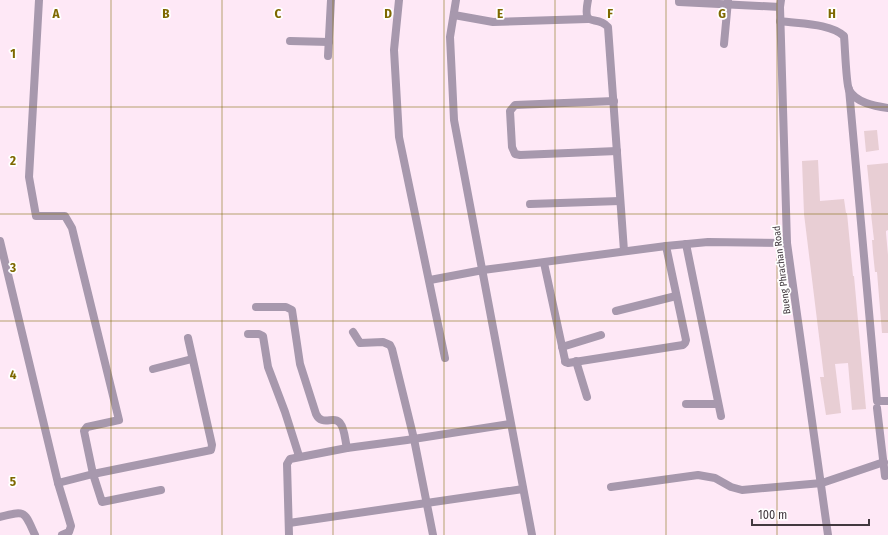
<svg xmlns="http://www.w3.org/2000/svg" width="888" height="535" font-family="'Fira Sans Condensed',sans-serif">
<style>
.building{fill:#e8ced4}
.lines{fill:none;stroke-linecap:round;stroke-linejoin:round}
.minor{stroke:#a798ad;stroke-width:8}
.grid{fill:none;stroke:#7e6800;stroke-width:1;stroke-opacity:0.55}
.labels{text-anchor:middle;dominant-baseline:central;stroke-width:3.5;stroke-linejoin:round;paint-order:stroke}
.street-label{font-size:10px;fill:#42393f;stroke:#fff}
.grid-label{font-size:13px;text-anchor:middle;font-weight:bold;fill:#7e6800;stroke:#fff;stroke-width:3.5;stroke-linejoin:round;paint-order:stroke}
</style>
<rect width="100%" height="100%" fill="#fee8f6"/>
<!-- building -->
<g class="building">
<polygon points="877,130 879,150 866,152 864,131"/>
<polygon points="818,160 820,201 844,199 846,213 847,213 853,276 854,276 866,409 852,410 848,363 835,364 841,413 826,415 820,377 824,377 804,214 802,161"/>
<polygon points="888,163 888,230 886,231 886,233 888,255 888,333 882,333 877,272 875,272 873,253 872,240 874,240 871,214 872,214 867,165"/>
</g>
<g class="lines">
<!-- minor -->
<g class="minor">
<polyline points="39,0 29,177 36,216 65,216 72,228 119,420 87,427 84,431 93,474 102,502 161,490"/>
<polyline points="399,0 394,50 399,137 445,358"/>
<polyline points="456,0 450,37 454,120 532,535"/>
<path d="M588 0C582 31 596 13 608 27L624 251"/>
<polyline points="679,0 679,2 780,7"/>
<polyline points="781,0 780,7 787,243 828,535"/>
<polyline points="454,15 493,22 588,19"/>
<path d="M780 21C799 24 830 23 844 36 845 46 846 83 849 90 856 103 875 106 888 108"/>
<polyline points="290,41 329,42"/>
<polyline points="724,44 728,1"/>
<polyline points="328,56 331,0"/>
<polyline points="849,89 877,401 888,401"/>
<polyline points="614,101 515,105 510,111 512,147 515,154 520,155 617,151"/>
<polyline points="530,204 620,201"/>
<polyline points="0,241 58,483 71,526 69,532 62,535"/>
<polyline points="686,244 721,416"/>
<polyline points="544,263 565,360 565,362 568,363 683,345 685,343 686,340 666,246"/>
<polyline points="430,280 483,270 666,246 708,242 787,243"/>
<path d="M256 307H286L292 310 300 364 316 414C322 427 334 415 340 423 345 429 345 441 347 448"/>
<polyline points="616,311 676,296"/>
<polyline points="353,332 360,343 383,342 390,345 392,349 414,439 433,535"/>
<polyline points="248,334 259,334 263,336 268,367 285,412 299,456"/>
<polyline points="562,347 601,335"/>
<polyline points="576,361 587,397"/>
<polyline points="153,369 192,359"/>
<polyline points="686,404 718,404"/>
<polyline points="877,408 885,476"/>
<polyline points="58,483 93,474 211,450 212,445 188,338"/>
<polyline points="611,487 698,475 715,478 731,487 742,490 822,483 884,462"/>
<path d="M0 517C26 510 24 511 35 535"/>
<polyline points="289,523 523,489"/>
<polyline points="289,535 287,464 290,459 347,448 407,440 510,424"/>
</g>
</g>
<!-- grid -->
<path class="grid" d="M111 0V535M222 0V535M333 0V535M444 0V535M555 0V535M666 0V535M777 0V535M0 107H888M0 214H888M0 321H888M0 428H888"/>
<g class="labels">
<!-- street labels -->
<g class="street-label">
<text transform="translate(782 270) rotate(-97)">Bueng Phrachan Road</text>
</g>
</g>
<g class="grid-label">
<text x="56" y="18">A</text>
<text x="166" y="18">B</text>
<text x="278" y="18">C</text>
<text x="388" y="18">D</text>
<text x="500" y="18">E</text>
<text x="610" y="18">F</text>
<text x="722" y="18">G</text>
<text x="832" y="18">H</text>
<text x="13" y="58">1</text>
<text x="13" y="165">2</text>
<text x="13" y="272">3</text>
<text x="13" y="379">4</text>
<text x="13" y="486">5</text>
</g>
<!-- scale -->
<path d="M752 519v6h117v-6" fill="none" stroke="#42393f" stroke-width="2"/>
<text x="758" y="519" font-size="12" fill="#42393f" stroke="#ffffff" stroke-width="3" paint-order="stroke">100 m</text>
</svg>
